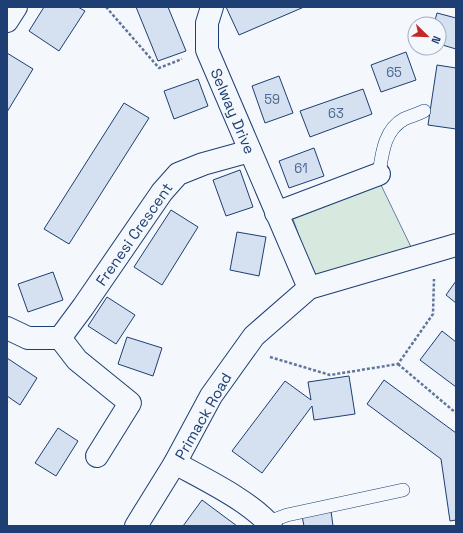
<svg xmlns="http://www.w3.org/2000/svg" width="463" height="533" font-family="'Space Grotesk',sans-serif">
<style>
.green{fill:#d7e8df;stroke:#687fa3}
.building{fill:#d5e0f0;stroke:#1d3f73}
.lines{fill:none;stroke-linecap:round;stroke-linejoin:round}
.lane-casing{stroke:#1d3f73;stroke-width:14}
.street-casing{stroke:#1d3f73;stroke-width:24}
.path{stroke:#5e769c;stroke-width:2.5;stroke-dasharray:3 2;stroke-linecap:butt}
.lane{stroke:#f4f7fb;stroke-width:13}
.street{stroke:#f4f7fb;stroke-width:22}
.labels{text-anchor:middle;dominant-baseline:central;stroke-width:3;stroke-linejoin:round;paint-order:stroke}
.number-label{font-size:13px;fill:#4b6792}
.street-label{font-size:15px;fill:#1d3f73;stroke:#f4f7fb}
</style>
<rect width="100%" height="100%" fill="#f4f7fb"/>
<!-- green -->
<polygon class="green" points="381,185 412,249 314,278 293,219"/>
<!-- building -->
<g class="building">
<polygon points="44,7 78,7 85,11 59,51 29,31"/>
<polygon points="136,7 168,7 186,51 158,61"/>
<polygon points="226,7 304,7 239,35"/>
<polygon points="437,13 456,18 456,49 439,44 439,24 434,24"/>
<polygon points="406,52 416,80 381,92 371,65"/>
<polygon points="7,53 33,69 7,112"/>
<polygon points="437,65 456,68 456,129 428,125"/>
<polygon points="279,76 293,113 265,123 252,86"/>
<polygon points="198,79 208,106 174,119 164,91"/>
<polygon points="363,89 372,114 310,137 300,111"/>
<polygon points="124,103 149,118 69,244 44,229"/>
<polygon points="314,148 324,176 289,188 279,161"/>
<polygon points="240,170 253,207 226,216 213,180"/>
<polygon points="171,210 198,227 162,285 134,267"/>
<polygon points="237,232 266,237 259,276 230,270"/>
<polygon points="53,272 63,300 28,312 18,284"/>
<polygon points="456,281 456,303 446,295"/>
<polygon points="107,297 135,315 116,344 88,326"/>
<polygon points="442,331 456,342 456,387 420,360"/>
<polygon points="127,337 162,348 153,376 118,364"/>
<polygon points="7,358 37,378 20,405 7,396"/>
<polygon points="349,376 355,414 314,420 312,406 262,473 232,451 285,381 311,400 308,382"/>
<polygon points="384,380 456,433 456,520 450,521 441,459 367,404"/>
<polygon points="58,428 78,441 56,476 35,463"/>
<polygon points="202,500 237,526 183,526"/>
<polygon points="331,511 333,526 304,526 302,516"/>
</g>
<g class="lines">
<!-- lane casing -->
<g class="lane-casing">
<g id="lane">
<path d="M379 174C382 154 384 130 404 119 411 116 418 114 424 111"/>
<polyline points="268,522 287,515 403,490"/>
</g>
</g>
<!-- street casing -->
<g class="street-casing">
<g id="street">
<polyline points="212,7 207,23 207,50 309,288"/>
<polyline points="7,21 16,7"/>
<polyline points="276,213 379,174"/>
<polyline points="7,328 28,338 60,338 83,307 162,192 178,174 203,164 250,151"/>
<polyline points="60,338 77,360 130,403 97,456"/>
<path d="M175 463C204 479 250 501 271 526"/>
<polyline points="136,526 175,463 211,396 254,336 309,288 456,245"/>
</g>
</g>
<!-- path -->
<g class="path">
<polyline points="106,7 159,68 182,59"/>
<polyline points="270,357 330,375 398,364 433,314 434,279"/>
<polyline points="398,364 456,413"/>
</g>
<!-- lane -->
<use href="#lane" class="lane"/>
<!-- street -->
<use href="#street" class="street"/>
</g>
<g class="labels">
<!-- number labels -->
<g class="number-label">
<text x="394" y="72">65</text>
<text x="272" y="99">59</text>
<text x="336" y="113">63</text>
<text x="301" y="168">61</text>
</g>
<!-- street labels -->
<g class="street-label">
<text transform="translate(233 111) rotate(67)">Selway Drive</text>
<text transform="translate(134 234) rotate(-55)">Frenesi Crescent</text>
<text transform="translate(203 416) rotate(-60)">Primack Road</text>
</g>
</g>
<!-- border -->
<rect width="463" height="533" fill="none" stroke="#1d3f73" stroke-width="16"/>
<!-- north arrow -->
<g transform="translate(427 36) rotate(113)"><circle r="19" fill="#f4f7fb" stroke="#9eadc5"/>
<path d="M0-3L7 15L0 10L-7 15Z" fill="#c62828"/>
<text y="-6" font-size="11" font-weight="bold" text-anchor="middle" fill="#1d3f73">N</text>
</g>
</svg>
